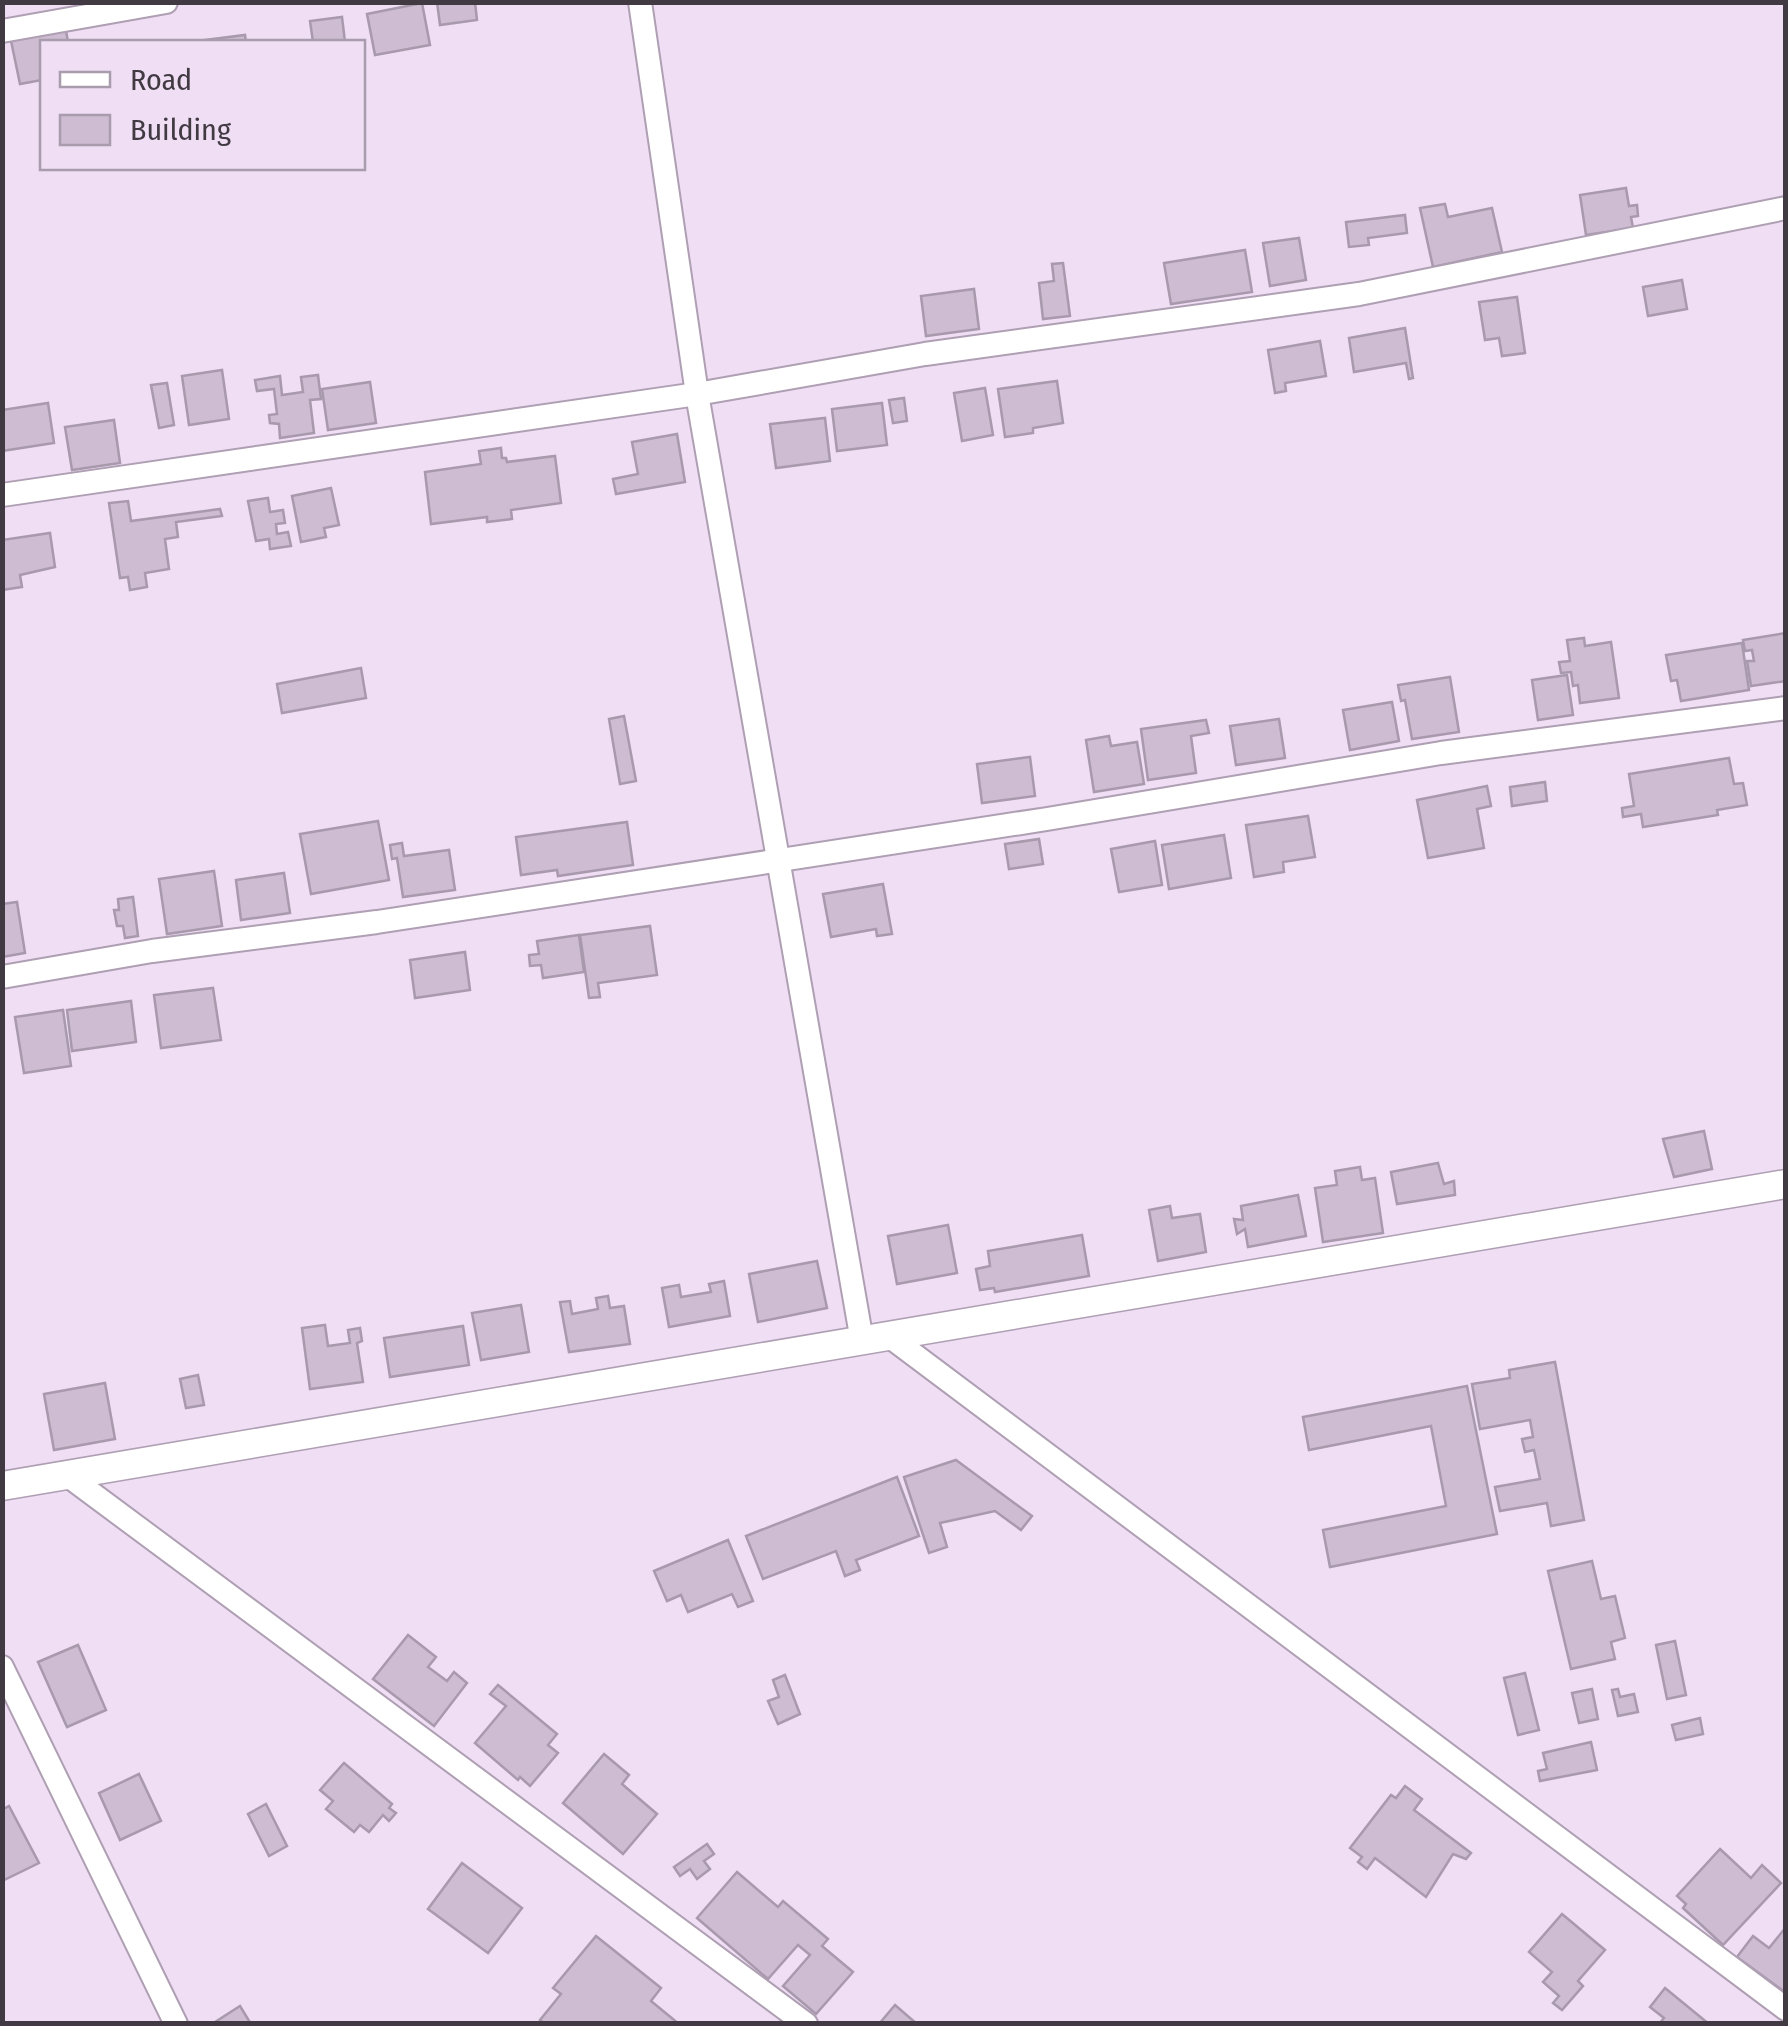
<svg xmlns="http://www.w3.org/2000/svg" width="1788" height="2026" font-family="'Fira Sans Condensed',sans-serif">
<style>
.building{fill:#cebdd2;stroke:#a999ad;stroke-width:2.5}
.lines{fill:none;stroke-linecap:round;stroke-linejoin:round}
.minor-casing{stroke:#af9fb3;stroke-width:26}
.tertiary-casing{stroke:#af9fb3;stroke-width:31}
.minor{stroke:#fff;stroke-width:22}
.tertiary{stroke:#fff;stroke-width:28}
</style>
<rect width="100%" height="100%" fill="#efdef4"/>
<!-- building -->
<g class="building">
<polygon points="437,2 475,2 477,20 440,25"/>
<polygon points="422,3 430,45 375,55 367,14"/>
<polygon points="342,17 345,42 313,42 310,21"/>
<polygon points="65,25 68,42 42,42 42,80 20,84 10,36"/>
<polygon points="245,35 246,42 189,42"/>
<polygon points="1626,188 1629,206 1637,205 1638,216 1631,217 1633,228 1586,235 1580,195"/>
<polygon points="1445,204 1448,217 1492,208 1502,252 1433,267 1420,208"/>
<polygon points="1405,215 1407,233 1368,238 1369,245 1349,247 1346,222"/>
<polygon points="1299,238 1306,280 1270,286 1263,243"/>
<polygon points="1245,250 1252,292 1171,304 1164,263"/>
<polygon points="1063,263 1070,316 1043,319 1039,283 1054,281 1052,264"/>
<polygon points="1682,280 1687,309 1648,316 1643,287"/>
<polygon points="974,289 979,329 926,336 921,296"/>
<polygon points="1517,297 1525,353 1502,356 1499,338 1485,340 1479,302"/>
<polygon points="1405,328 1413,378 1409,379 1406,363 1354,372 1349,338"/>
<polygon points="1320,341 1326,376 1285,383 1286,391 1275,393 1268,350"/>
<polygon points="222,370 229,419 189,425 182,376"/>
<polygon points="318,375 321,399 310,400 314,433 280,438 279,424 270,423 269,415 277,414 274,389 257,391 255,380 280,376 282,395 303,392 301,377"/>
<polygon points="1057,381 1063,423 1033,428 1033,433 1005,437 998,389"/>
<polygon points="370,382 376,423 328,430 322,389"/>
<polygon points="167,383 174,425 159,428 151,385"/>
<polygon points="985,388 993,435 962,441 954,393"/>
<polygon points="904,398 907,421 893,423 889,400"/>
<polygon points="48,403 54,443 2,451 2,410"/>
<polygon points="882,403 887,445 837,451 832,409"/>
<polygon points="825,418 830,461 776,468 770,424"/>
<polygon points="114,420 120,463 72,470 65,427"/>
<polygon points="677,434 685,482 616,494 613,479 638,474 632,442"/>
<polygon points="501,448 502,458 506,458 507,462 555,456 561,503 511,510 512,519 487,522 487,517 431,524 425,472 481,464 479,451"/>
<polygon points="331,488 339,525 324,528 326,537 301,542 292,496"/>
<polygon points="268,498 270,512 283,510 285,523 276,524 277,534 288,532 291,546 270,549 269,539 256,541 248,501"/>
<polygon points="128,501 131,521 220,509 222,516 176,522 178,537 165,539 169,569 145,573 147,587 130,590 128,577 120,578 109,503"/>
<polygon points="50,533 55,567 20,575 22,587 2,590 2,540"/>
<polygon points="1786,633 1786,681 1751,686 1747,661 1754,661 1752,650 1745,651 1743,640"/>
<polygon points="1584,638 1585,646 1611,642 1619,698 1580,703 1578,685 1573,686 1571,672 1561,673 1559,662 1570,661 1567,640"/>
<polygon points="1742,643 1749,690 1681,701 1677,680 1671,681 1666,655"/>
<polygon points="361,668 366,698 282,713 277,684"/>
<polygon points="1567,675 1573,715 1538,720 1532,680"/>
<polygon points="1450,677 1459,732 1412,739 1405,700 1401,701 1398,685"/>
<polygon points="1392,702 1399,741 1350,750 1343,710"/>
<polygon points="624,716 636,781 620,784 609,719"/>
<polygon points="1279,719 1285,758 1236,765 1230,726"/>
<polygon points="1206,720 1209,733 1191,736 1196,773 1148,780 1141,729"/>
<polygon points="1109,736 1111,746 1137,742 1144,784 1094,792 1086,740"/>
<polygon points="1030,757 1035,796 982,803 977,764"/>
<polygon points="1729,758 1734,784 1743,783 1747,805 1717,810 1718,815 1643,827 1641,814 1623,817 1622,808 1634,806 1629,774"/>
<polygon points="1545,782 1547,801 1512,806 1510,787"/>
<polygon points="1487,786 1491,806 1477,809 1484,848 1428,858 1417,800"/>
<polygon points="1308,816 1315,857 1283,862 1284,872 1254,877 1246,825"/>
<polygon points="378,821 389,880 311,894 300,834"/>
<polygon points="627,822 633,865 558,876 557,870 521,875 516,837"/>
<polygon points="1224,835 1231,878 1169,889 1162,845"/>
<polygon points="1039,839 1043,864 1009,869 1005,844"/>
<polygon points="1155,841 1162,885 1119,892 1111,849"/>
<polygon points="402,843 404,856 449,850 455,890 403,897 397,858 392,859 390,845"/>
<polygon points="214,871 222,926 167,934 159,879"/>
<polygon points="284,873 290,913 241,920 236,880"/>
<polygon points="883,884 892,934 877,936 876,929 831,937 823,894"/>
<polygon points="133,897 138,936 125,938 123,926 117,926 114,910 119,910 118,899"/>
<polygon points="17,902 25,953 2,957 2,904"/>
<polygon points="650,926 657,975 598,983 600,997 589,998 580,935"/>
<polygon points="579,935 584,972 543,978 541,965 530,966 529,955 539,954 537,941"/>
<polygon points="465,952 470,990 415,998 410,960"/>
<polygon points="213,988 221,1040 161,1048 154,995"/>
<polygon points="131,1001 136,1042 72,1051 67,1010"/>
<polygon points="63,1010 71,1066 24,1073 15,1017"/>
<polygon points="1704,1131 1712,1169 1674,1177 1663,1139"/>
<polygon points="1438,1163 1444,1184 1454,1181 1455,1195 1397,1204 1391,1172"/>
<polygon points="1360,1167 1362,1180 1375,1178 1383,1233 1323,1242 1315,1188 1337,1185 1335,1171"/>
<polygon points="1298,1195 1306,1236 1248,1247 1245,1229 1237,1234 1234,1219 1243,1220 1241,1206"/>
<polygon points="1170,1206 1172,1218 1200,1214 1206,1252 1158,1261 1149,1210"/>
<polygon points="948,1225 957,1273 897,1284 888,1236"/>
<polygon points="1082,1235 1089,1276 995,1292 994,1288 980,1290 976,1269 990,1266 988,1251"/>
<polygon points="817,1261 827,1308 758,1322 749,1274"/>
<polygon points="724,1281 730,1316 669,1327 662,1288 679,1285 681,1297 711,1292 709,1284"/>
<polygon points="608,1296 610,1308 624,1306 630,1344 569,1352 560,1302 570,1301 572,1314 598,1309 596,1298"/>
<polygon points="521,1305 529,1352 481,1360 472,1313"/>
<polygon points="325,1325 328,1346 350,1343 348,1330 360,1328 362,1341 357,1343 363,1382 310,1389 302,1328"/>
<polygon points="463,1326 469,1365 390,1377 384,1338"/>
<polygon points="1555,1362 1584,1520 1551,1526 1547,1503 1500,1511 1495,1487 1540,1479 1534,1450 1525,1452 1522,1439 1533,1437 1530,1420 1480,1429 1472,1384 1510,1378 1509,1370"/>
<polygon points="198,1375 204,1405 186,1408 180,1379"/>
<polygon points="105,1383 115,1439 54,1450 44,1394"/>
<polygon points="1467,1386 1497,1534 1330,1567 1323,1530 1446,1506 1431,1426 1309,1450 1303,1417"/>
<polygon points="956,1460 1032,1516 1021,1530 995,1511 940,1523 947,1547 929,1553 904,1477"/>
<polygon points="897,1477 919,1536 856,1560 860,1570 845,1576 836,1551 763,1579 746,1536"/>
<polygon points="728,1540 753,1601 738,1607 732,1594 688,1612 681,1595 667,1601 654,1571"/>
<polygon points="1592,1561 1601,1599 1615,1596 1625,1638 1611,1642 1615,1659 1571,1669 1548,1571"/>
<polygon points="408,1635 436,1657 428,1667 447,1681 454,1672 467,1683 434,1726 373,1679"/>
<polygon points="1675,1641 1686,1695 1667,1699 1656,1645"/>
<polygon points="78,1645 106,1710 67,1727 38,1662"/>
<polygon points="1525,1673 1539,1730 1518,1735 1504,1678"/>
<polygon points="785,1675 800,1714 778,1724 768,1701 779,1697 773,1680"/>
<polygon points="498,1685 557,1734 548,1745 558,1753 530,1786 520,1777 518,1780 475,1743 506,1706 490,1694"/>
<polygon points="1592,1689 1598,1719 1579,1723 1572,1693"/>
<polygon points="1618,1689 1620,1697 1634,1694 1638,1712 1618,1716 1612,1690"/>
<polygon points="1700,1718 1703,1734 1676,1740 1672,1725"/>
<polygon points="1591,1742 1597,1770 1540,1781 1538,1771 1547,1769 1543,1753"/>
<polygon points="604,1754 629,1775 622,1784 657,1814 623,1854 563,1803"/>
<polygon points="344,1763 392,1804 389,1808 396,1813 389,1821 383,1815 369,1832 360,1825 354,1832 326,1809 333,1801 320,1790"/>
<polygon points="139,1774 161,1821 120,1840 99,1793"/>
<polygon points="1405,1786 1422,1799 1414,1810 1471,1853 1466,1859 1453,1854 1426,1897 1375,1858 1367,1869 1358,1862 1362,1857 1350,1848 1391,1795 1396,1798"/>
<polygon points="266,1804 287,1846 269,1856 248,1814"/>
<polygon points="9,1806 39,1863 2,1881 2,1810"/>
<polygon points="707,1844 714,1854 704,1861 710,1869 697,1879 690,1869 680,1876 674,1867"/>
<polygon points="1720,1849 1751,1878 1762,1865 1781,1883 1723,1945 1683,1908 1686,1904 1677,1896"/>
<polygon points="462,1863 522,1908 488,1953 428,1909"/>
<polygon points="737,1872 778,1907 783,1901 828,1939 822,1946 853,1972 816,2014 783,1986 810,1955 798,1945 768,1979 697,1918"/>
<polygon points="1562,1914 1605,1950 1578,1981 1583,1986 1562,2010 1553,2003 1559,1996 1543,1982 1552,1972 1529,1952"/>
<polygon points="1786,1927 1786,1993 1737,1957 1753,1936 1769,1948"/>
<polygon points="596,1936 661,1988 651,2001 679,2024 545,2024 540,2020 561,1994 553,1988"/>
<polygon points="1665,1988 1709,2024 1659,2024 1664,2018 1650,2007"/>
<polygon points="895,2005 917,2024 879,2024"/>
<polygon points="240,2006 251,2024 212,2024"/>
</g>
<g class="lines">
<!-- minor casing -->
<g class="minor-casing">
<g id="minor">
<polyline points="640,2 697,394 862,1341"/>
<polyline points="2,31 166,2"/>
<polyline points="2,495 697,394 925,354 1359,294 1786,208"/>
<polyline points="2,977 152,951 377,922 1047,819 1441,753 1786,708"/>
<polyline points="889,1336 1786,2009"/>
<polyline points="67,1475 806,2024"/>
<polyline points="2,1667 176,2024"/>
</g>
</g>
<!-- tertiary casing -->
<g class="tertiary-casing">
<polyline id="tertiary" points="2,1486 1786,1184"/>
</g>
<!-- minor -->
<use href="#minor" class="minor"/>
<!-- tertiary -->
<use href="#tertiary" class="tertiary"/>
</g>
<!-- border -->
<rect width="1788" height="2026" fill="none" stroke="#413a43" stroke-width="10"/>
<!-- legend -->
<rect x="40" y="40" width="325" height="130" fill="#efdef4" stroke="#a99cad" stroke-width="2.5"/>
<rect x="60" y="72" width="50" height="15" fill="#ffffff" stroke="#a99cad" stroke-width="2.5"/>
<text x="130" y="90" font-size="30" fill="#413a43">Road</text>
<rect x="60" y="115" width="50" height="30" fill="#cebdd2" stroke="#a99cad" stroke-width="2.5"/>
<text x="130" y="140" font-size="30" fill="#413a43">Building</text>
</svg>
